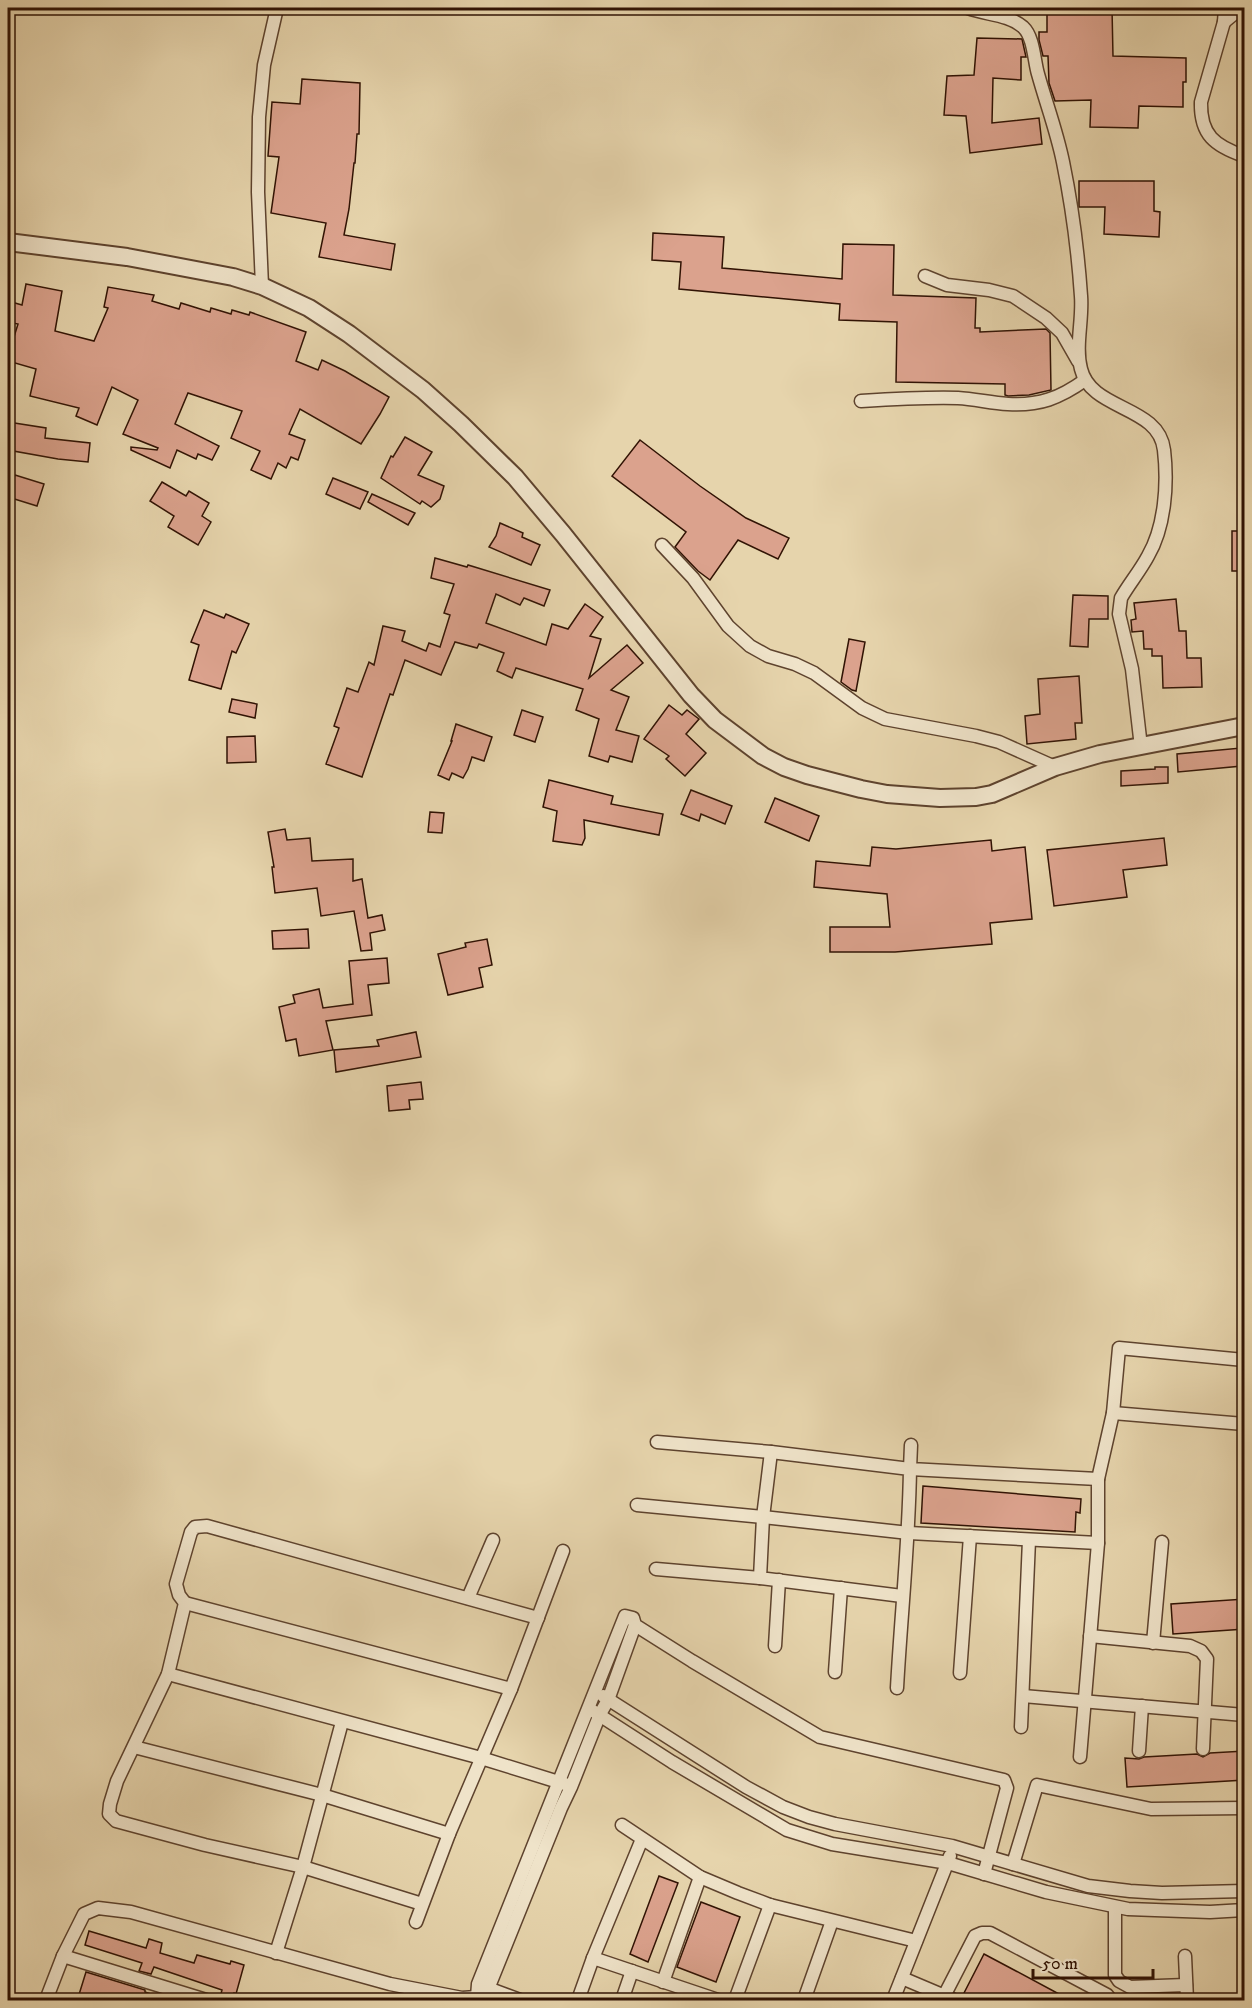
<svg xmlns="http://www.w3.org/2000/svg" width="1252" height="2008" font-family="'IM FELL DW Pica',serif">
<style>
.building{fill:#dba28d;stroke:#311304;stroke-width:1.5}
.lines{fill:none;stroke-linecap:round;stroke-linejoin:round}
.minor-casing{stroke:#5e432e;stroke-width:15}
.tertiary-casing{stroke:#5e432e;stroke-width:20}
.minor{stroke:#efe3c9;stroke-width:12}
.tertiary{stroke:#efe3c9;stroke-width:16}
</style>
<rect width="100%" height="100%" fill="#e6d4ac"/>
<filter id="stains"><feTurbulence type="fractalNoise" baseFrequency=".00333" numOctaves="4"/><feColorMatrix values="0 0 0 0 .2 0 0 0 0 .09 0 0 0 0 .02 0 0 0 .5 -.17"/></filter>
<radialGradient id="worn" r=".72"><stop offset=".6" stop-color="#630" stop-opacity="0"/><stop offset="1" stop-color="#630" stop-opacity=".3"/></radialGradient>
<!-- building -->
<g class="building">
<polygon points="1047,8 1112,8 1113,56 1186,58 1186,82 1183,82 1183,107 1139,106 1138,128 1090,127 1091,100 1055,101 1049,83 1048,56 1043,56 1039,40 1039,32 1047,32"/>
<polygon points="977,38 1022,39 1026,57 1021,57 1021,80 993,78 992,123 1039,118 1042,144 970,153 966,116 944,115 947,76 974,75"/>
<polygon points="302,79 360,83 359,134 357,134 355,163 354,163 349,209 344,235 395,244 391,270 319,257 326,223 271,213 279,157 268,156 272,102 300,104"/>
<polygon points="1079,181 1154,181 1154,211 1160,212 1159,237 1104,234 1105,207 1079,207"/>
<polygon points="653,233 724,237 722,268 842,279 843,244 894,245 893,295 976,298 975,328 980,328 980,332 1046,329 1050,333 1051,390 1029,395 1008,396 1005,395 1005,384 896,382 897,322 839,320 840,304 679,289 681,262 652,260"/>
<polygon points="26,284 62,291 55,331 94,341 108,308 104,307 108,287 154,295 152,301 179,309 181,303 210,312 211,308 231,314 232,310 249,315 250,312 306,332 296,361 318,370 322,360 345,371 389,397 380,414 361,444 300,409 289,434 305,440 298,460 291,457 286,468 278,463 271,479 251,470 260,451 231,438 242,411 188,393 175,424 219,446 212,460 198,454 196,459 177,450 170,468 131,450 131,447 157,450 158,448 123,434 138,400 112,387 97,425 76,416 79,408 30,396 36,369 8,361 8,356 18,324 8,322 8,301 22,305"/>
<polygon points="8,422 46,428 45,438 90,443 88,462 58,459 8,450"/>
<polygon points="405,437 432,452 418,475 444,486 440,499 431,507 422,501 420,504 381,478 391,456 393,457"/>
<polygon points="640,440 700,486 746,518 789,538 778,559 738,540 710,580 698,571 675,547 686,532 612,476"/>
<polygon points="15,475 44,484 37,506 8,497"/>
<polygon points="333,478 368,492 360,509 326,494"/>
<polygon points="162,482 186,496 189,491 209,503 202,516 211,522 198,545 168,527 174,516 150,501"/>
<polygon points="372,494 415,513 408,525 368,502"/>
<polygon points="500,523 523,533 522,537 540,545 531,565 489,547 496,536"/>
<rect x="1232" y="531" width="13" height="40"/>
<polygon points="435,558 467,567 468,565 550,590 544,606 524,598 520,605 496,594 486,623 546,645 552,624 568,629 585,604 603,617 590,636 601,639 589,678 627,645 643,663 611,690 629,697 616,730 639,736 632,762 610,756 608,762 589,756 599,719 576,710 583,689 516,668 512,678 497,671 504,653 479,644 477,648 455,642 441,675 405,660 393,695 390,694 362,777 326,764 339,728 334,726 347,688 358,692 369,662 374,665 383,626 405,631 402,641 426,651 429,643 440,647 450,615 444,613 454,584 431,578"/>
<polygon points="1073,595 1108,596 1108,619 1089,619 1088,647 1070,646"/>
<polygon points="1176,599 1179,631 1186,631 1187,658 1201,658 1202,687 1163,688 1162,656 1152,656 1152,649 1144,649 1143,631 1132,632 1131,620 1136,619 1134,603"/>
<polygon points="204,610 224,618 226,614 249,624 236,653 232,651 221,689 189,680 199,645 191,642"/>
<polygon points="849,639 865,642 856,691 852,690 841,682"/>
<polygon points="1079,676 1082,723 1075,723 1076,739 1027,744 1025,716 1040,714 1038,679"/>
<polygon points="232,699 257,704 255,718 229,712"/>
<polygon points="669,705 682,715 687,710 699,719 686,734 706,753 685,776 666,759 669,756 644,739"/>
<polygon points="522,710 543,717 535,742 514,735"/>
<polygon points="456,724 492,737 484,761 472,757 468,769 463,778 452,773 449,780 438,775 452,741 451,741"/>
<polygon points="255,736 256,762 227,763 227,737"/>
<polygon points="1241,748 1242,766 1178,772 1177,754"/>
<polygon points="1155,767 1168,767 1168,783 1121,786 1121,771 1155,769"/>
<polygon points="549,780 613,796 611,804 663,814 659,835 584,820 585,838 582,845 553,841 557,811 543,807"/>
<polygon points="691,790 732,806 725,824 701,814 699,821 681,814"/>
<polygon points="775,798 819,816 809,841 765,822"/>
<polygon points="430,812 444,813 442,833 428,832"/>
<polygon points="285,829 287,840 310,838 312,861 353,859 353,881 362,879 368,918 382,915 385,930 370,933 372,950 361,951 354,911 321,916 317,888 275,893 272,867 274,867 268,832"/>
<polygon points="1164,838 1167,865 1123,870 1127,897 1054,906 1047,850"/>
<polygon points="991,840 992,851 1025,847 1032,919 990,923 992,944 895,952 830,952 830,927 890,927 887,894 814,887 816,861 870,866 872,847 896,849"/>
<polygon points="308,929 309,948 273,949 272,931"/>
<polygon points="487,939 492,965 479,968 483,987 448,995 438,954 466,947 465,943"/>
<polygon points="387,958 389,983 368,985 372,1015 326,1021 333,1050 299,1056 296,1039 286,1041 279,1007 295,1003 293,995 319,989 323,1008 353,1004 349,961"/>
<polygon points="416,1032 421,1057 336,1072 334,1050 379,1046 377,1040"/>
<polygon points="421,1082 423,1099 409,1100 410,1109 389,1111 387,1086"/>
<polygon points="923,1486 1081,1499 1080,1513 1076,1512 1075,1532 921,1523"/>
<polygon points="1245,1599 1245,1629 1173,1634 1171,1604"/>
<polygon points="1245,1751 1245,1780 1127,1787 1125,1758 1139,1759 1144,1757 1197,1754 1203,1757 1210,1753"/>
<polygon points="659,1876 678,1883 648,1962 630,1954"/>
<polygon points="701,1902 740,1917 716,1982 677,1967"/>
<polygon points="89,1931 146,1948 149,1939 162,1943 160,1953 194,1963 197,1955 230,1964 231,1961 244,1965 236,1994 234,1993 232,2001 219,2001 222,1990 154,1967 151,1974 139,1971 142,1963 85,1945"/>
<polygon points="984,1954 1016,1971 1072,2001 973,2001 963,1995"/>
<polygon points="86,1972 145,1990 145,1992 165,1999 164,2001 77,2001"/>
</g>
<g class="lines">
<!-- minor casing -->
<g class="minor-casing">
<g id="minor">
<path d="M968 8C986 15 1008 14 1023 27 1034 37 1034 61 1038 74 1046 103 1057 132 1063 162 1072 206 1078 252 1081 296 1083 320 1075 346 1081 369 1091 411 1159 405 1164 450 1168 484 1165 527 1148 556 1140 571 1129 584 1121 598L1119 614 1132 669 1141 747"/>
<path d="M1225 8 1224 22 1201 102C1200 135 1215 146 1244 156"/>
<polyline points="1224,22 1241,8"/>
<polyline points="925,276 947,285 989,290 1013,296 1046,318 1062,333 1078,361"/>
<polyline points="262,286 258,192 259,117 264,65 277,8"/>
<path d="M861 401C893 399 926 397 958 398 975 399 991 403 1008 404 1039 406 1060 398 1085 380"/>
<polyline points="662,545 693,578 728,626 750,646 768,656 795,664 814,673 862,708 885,719 976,736 999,742 1055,767"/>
<polyline points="1113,1413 1244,1424"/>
<path d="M657 1442 771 1452 910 1469C909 1542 901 1615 897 1688"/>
<polyline points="911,1445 910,1469 1098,1479 1098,1543 1080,1757"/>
<polyline points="771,1452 763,1517 760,1578 902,1596"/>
<polyline points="1098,1479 1113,1413 1119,1348 1244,1360"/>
<polyline points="637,1505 763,1517 909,1533 1098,1543"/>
<polyline points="656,1569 760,1578"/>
<polyline points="468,1598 493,1540"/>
<polyline points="185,1603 511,1689"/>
<polyline points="1090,1636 1190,1646 1201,1651 1207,1659 1203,1749"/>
<polyline points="1153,1643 1162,1542"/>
<polyline points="775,1646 779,1580"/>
<polyline points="835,1672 841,1588"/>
<polyline points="960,1673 970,1536"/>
<polyline points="168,1674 481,1758 565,1784"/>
<polyline points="603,1696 746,1787 783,1807 809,1817 835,1824 952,1846 1088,1886 1130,1891 1162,1893 1244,1891"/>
<polyline points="1023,1696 1244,1715"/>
<polyline points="593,1711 672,1762 787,1830 832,1844 948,1863 1046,1892 1128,1909 1210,1912 1244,1910"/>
<polyline points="1021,1727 1029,1540"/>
<polyline points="134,1747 322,1795 449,1834"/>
<polyline points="1139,1751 1142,1706"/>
<polyline points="622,1825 700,1877 738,1893 770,1905 916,1941"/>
<polyline points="1013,1864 1037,1785 1151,1809 1244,1808"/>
<polyline points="422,1904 303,1867 205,1845 116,1821 109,1814 110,1804 117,1781 168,1674 185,1603 179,1595 176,1584 191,1532 195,1527 207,1526 538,1618"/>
<polyline points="1115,1907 1115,1975 1119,1981 1130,1987 1186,1985"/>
<polyline points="416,1922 449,1834 511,1689 563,1551"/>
<polyline points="276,1953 303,1867 342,1722"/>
<polyline points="63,1956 206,2000"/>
<polyline points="1185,1956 1187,2000"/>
<polyline points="593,1958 718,2000"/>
<polyline points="902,1978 954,2000"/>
<polyline points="663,1982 700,1877"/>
<polyline points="482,1986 520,2000"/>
<polyline points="477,1997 478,1984 625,1616 633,1618 635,1625 692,1661 820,1737 1004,1780 1007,1788 984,1874"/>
<polyline points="46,2000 63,1956 84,1914 98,1908 131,1912 390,1984 462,1998 477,1997 488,1989 561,1808 571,1787 600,1714 608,1700 635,1625"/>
<polyline points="578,2000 593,1958 642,1839"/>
<polyline points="622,2000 632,1971"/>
<polyline points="735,2000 770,1905"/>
<polyline points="804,2000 832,1921"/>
<polyline points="893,2000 950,1856"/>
<polyline points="942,2000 975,1936 982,1933 990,1933 1107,1995 1111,2000"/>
</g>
</g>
<!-- tertiary casing -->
<g class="tertiary-casing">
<polyline id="tertiary" points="8,242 127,257 233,277 262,286 309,308 349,334 423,390 461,424 515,477 563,534 691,695 715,720 763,756 784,767 807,775 861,789 887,794 940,798 976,797 992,794 1055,767 1100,754 1244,726"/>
</g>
<!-- minor -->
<use href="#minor" class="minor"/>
<!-- tertiary -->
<use href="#tertiary" class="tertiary"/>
</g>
<!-- margin -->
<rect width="1252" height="2008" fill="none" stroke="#e6d4ac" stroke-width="30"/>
<rect x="9" y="9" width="1234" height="1990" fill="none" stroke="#311304" stroke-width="3"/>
<rect x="15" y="15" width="1222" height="1978" fill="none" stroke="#311304" stroke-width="1.5"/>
<!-- scale -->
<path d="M1033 1969v9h120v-9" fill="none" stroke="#311304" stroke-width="3"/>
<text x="1042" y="1969" font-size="18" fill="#311304" stroke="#efe3c9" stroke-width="4.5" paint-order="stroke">50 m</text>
<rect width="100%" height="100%" filter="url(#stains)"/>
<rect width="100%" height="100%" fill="url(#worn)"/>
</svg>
